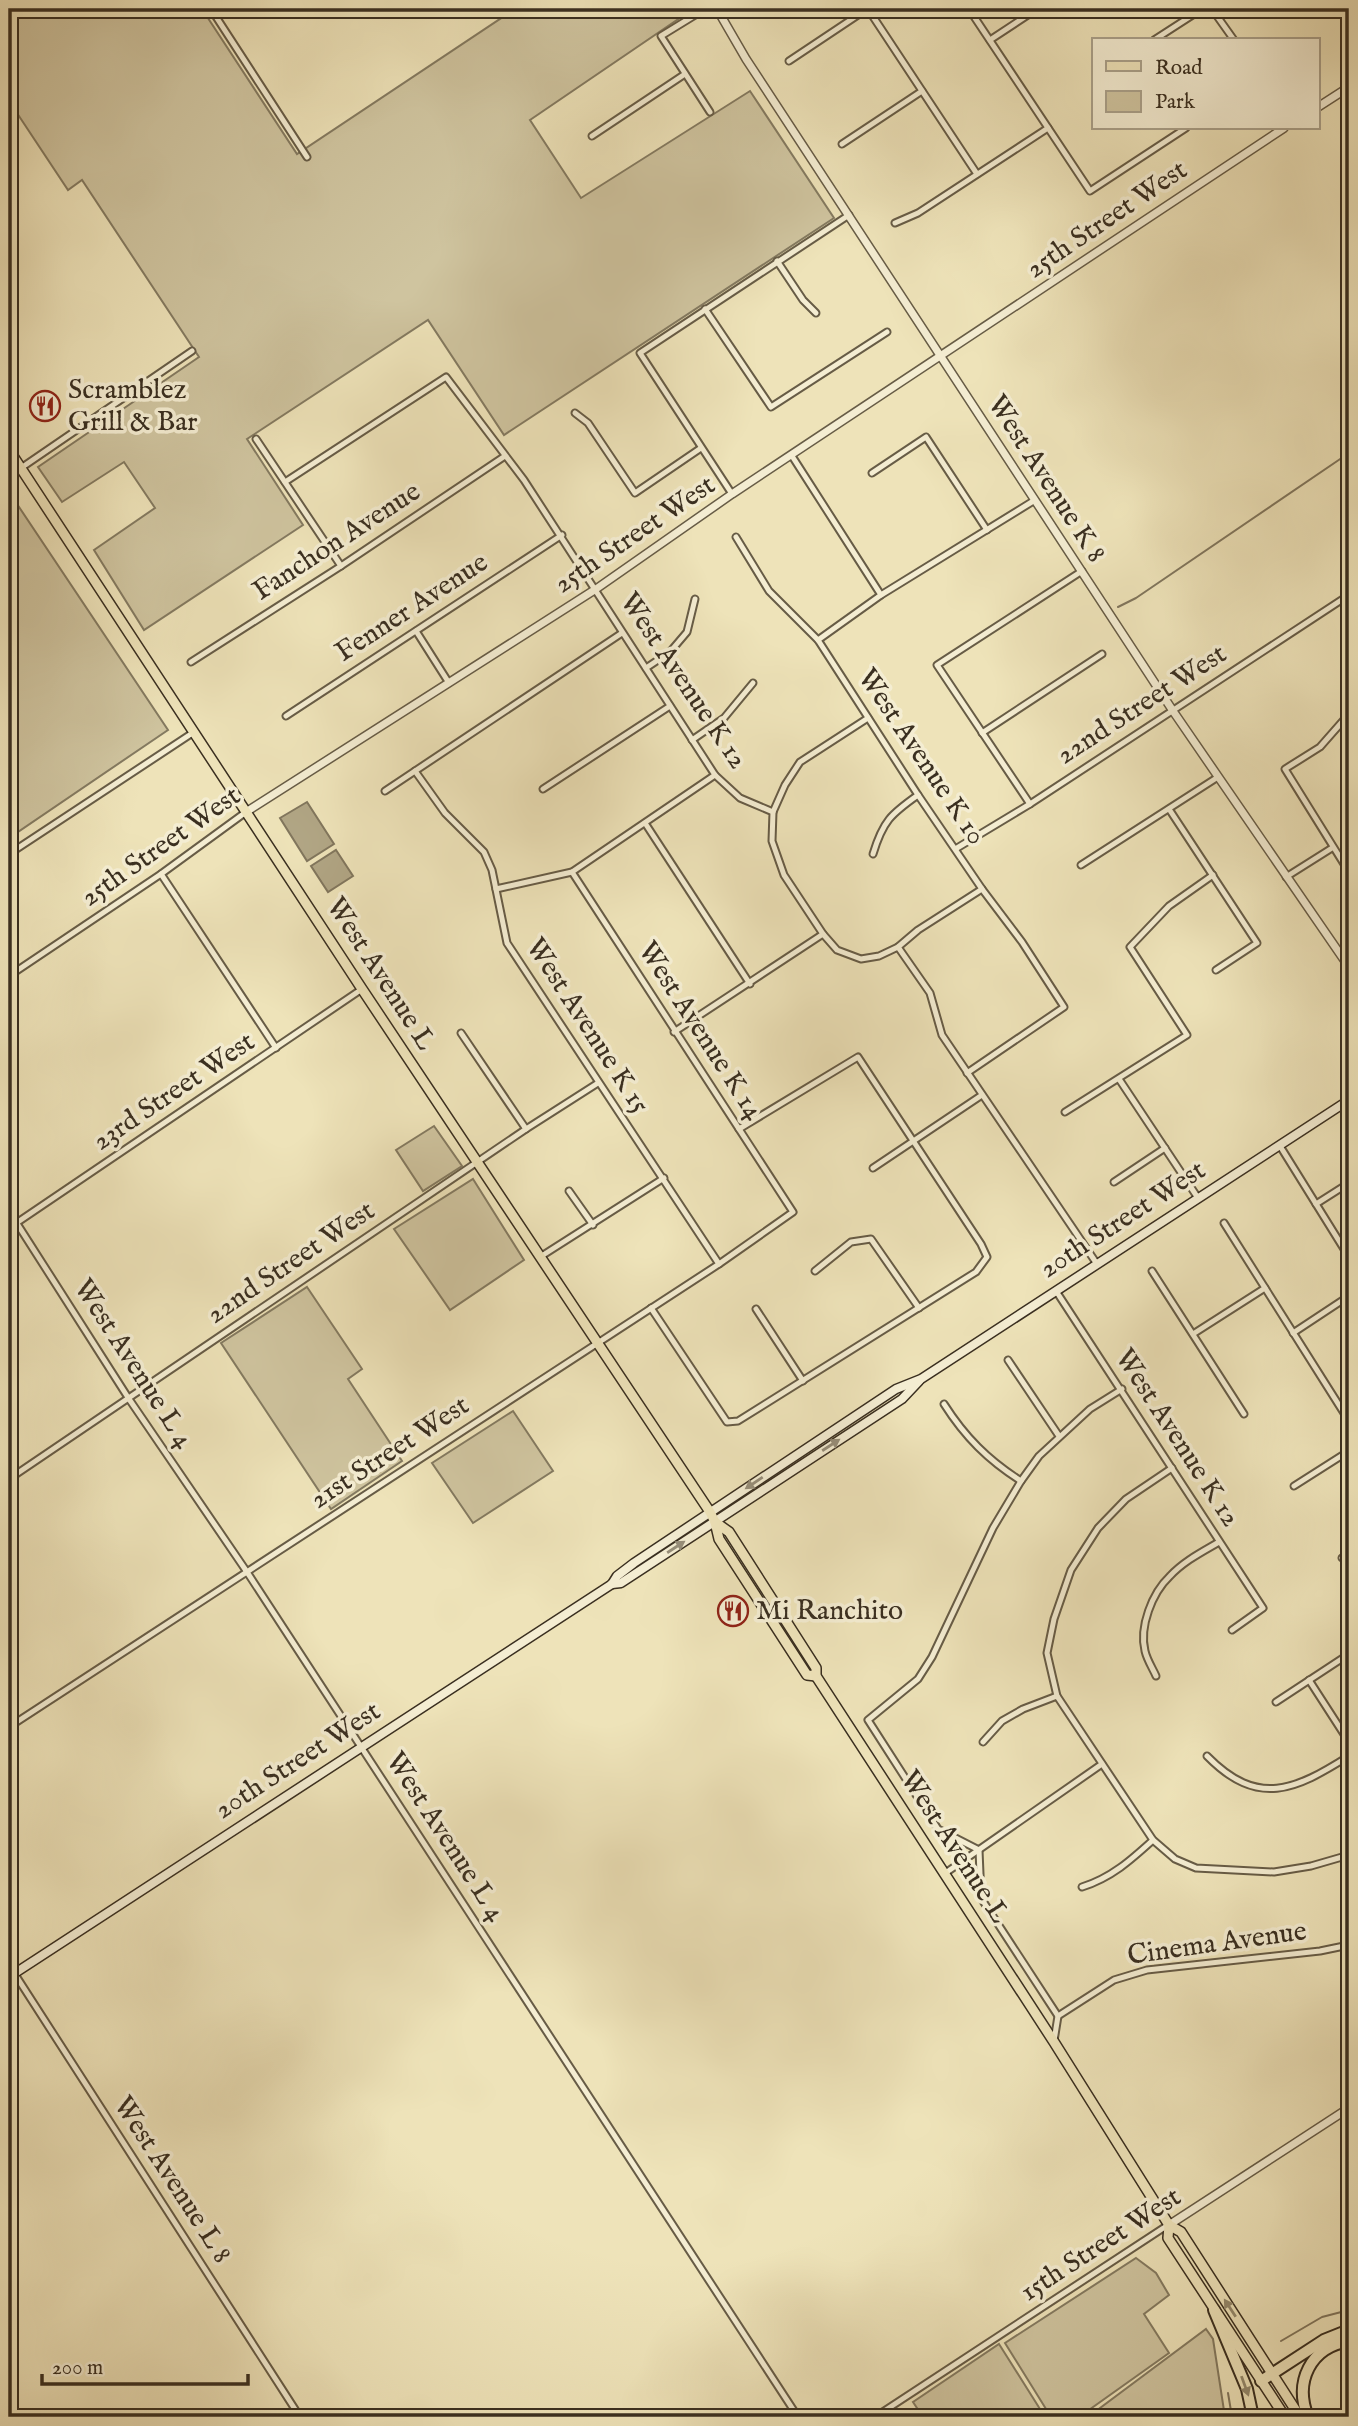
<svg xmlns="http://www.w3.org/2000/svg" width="1358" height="2426" font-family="'IM FELL English',serif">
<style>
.green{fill:#cfc49f;stroke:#847a60;stroke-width:2}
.water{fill:#b1a685;stroke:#81765d;stroke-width:2}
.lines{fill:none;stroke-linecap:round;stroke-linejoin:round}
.stream{stroke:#81765d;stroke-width:2}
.minor-casing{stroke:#675c46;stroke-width:9}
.tertiary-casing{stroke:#675c46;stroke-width:10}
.secondary-casing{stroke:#3a2f20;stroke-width:11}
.primary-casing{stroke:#3a2f20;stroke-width:12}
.motorway-casing{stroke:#3a2f20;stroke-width:14}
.minor{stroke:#f4edd2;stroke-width:5}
.tertiary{stroke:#f4edd2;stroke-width:7}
.secondary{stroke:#f4edd2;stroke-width:8}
.primary{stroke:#eee3b9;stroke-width:9}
.motorway{stroke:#eee3b9;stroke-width:10}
.oneway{fill:#978e79}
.oneway2{fill:#94896c}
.labels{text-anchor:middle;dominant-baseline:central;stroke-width:7;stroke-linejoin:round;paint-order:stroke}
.street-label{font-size:28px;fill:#3a2f20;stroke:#f4edd2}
.poi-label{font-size:28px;fill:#3a2f20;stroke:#f4edd2;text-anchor:start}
</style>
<rect width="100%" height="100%" fill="#eee3b9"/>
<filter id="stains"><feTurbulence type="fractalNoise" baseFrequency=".00286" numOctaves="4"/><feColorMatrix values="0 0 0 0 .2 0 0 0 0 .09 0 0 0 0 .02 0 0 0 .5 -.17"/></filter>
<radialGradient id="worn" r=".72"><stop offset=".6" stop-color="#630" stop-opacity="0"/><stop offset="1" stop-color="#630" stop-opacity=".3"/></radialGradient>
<!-- green -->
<g class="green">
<polygon points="9,9 202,9 297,154 515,9 693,9 530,120 581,198 750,91 834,218 504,435 428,320 247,439 303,525 144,630 94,550 155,508 124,462 62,502 38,467 199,357 82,180 68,190 9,101"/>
<polygon points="9,492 168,730 9,838"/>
<polygon points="434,1126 462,1166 423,1191 396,1150"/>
<polygon points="473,1179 524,1260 450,1310 394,1229"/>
<polygon points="307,1287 362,1369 348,1379 402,1461 331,1509 221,1343"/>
<polygon points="513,1411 553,1471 473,1523 432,1463"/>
<polygon points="1136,2258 1156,2273 1169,2295 1144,2314 1169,2353 1079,2417 1051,2417 1005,2343"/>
<polygon points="1206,2329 1213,2339 1225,2417 1088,2417"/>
<polygon points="999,2344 1045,2417 923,2417 913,2402"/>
</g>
<!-- water -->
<g class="water">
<polygon points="307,802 334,844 307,861 280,818"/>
<polygon points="336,850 353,876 328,892 311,866"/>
</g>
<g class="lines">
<!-- stream -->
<g class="stream">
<polyline points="1118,607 1136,598 1349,453"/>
<polyline points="1281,2341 1322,2317 1349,2310"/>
<polyline points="1228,2393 1232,2417"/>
</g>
<!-- minor casing -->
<g class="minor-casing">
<g id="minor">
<polyline points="211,9 307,157"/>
<polyline points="705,9 661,36 710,112"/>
<polyline points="868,9 977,174"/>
<polyline points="969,9 1090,191 1186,128"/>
<polyline points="1212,9 1234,40"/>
<polyline points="990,40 1037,9"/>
<polyline points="1154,40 1202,9"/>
<polyline points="789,61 867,9"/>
<polyline points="592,136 685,74"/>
<polyline points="842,144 922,91"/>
<polyline points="895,223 918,213 1048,128"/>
<polyline points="777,261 803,300 816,313"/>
<polyline points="705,309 771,407 887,332"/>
<polyline points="575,413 588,423 635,493 701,448"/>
<polyline points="256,439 341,566"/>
<polyline points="792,456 881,595"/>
<polyline points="21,468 192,351"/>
<polyline points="872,473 926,437 987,530"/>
<polyline points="285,482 446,377 524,480 715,775 740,798 773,812 772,841 784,875 823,934"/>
<polyline points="732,494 640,353 849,215"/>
<polyline points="736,537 769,591 818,640 918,795 982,889 1022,942 1064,1007 967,1073"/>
<polyline points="416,631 449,683"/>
<polyline points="818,640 881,595 1035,500"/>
<polyline points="191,662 341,566 505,456"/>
<polyline points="646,668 670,652 687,632 695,599"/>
<polyline points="1349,714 1320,747 1285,769 1349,872"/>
<polyline points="286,716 562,535"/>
<polyline points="982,733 1102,654"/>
<polyline points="692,740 724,718 753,683"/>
<polyline points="415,771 445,813 484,852 492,870 507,943 719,1264"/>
<polyline points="543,789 670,706"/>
<polyline points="385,791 622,633"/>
<polyline points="1030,804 937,665 1082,571"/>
<polyline points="1169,809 1257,943 1216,970"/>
<polyline points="773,812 785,785 800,762 868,718"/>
<polyline points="645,823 750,984"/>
<polyline points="957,848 1030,804 1349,595"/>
<polyline points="9,854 194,732"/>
<path d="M873 854C883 821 891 814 918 795"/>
<polyline points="1081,865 1218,777"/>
<polyline points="161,874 276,1048"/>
<polyline points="1286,877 1332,848"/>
<polyline points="496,889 572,872 715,775"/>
<polyline points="898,947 930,993 942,1035 1097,1264"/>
<polyline points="9,976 161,874 246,812"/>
<polyline points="674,1032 823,934 837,950 861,959 879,956 898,947 918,930 982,889"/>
<polyline points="461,1033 526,1129"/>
<polyline points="1119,1079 1198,1198"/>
<polyline points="1065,1112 1187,1035 1130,947 1169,906 1213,875"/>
<polyline points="1280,1146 1349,1257"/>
<polyline points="873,1168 982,1095"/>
<polyline points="1114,1182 1165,1148"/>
<polyline points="569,1191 593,1225"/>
<polyline points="1316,1204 1349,1183"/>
<polyline points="9,1211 129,1399 247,1572 798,2417"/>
<polyline points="1224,1223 1349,1421"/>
<polyline points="9,1228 362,989"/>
<polyline points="540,1257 664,1178"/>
<polyline points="815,1271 851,1242 871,1239 919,1308"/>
<polyline points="1152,1271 1244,1414"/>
<polyline points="1056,1291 1263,1608 1232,1630"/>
<polyline points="651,1308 727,1422 738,1421 976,1272 987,1257 981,1244 858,1057 739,1129"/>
<polyline points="756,1309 803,1381"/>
<polyline points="1293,1333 1349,1296"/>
<polyline points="1193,1334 1265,1288"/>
<polyline points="1008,1360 1059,1436"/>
<path d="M944 1404C965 1437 988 1460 1021 1481"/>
<polyline points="1172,1468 1126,1499 1098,1528 1071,1570 1054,1619 1047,1653 1057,1696 1153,1840 1175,1859 1196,1868 1274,1872 1311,1866 1349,1855"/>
<polyline points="9,1479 526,1129 598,1083"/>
<polyline points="1294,1486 1349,1451"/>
<polyline points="1342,1558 1349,1553"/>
<path d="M1156 1676C1153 1669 1147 1660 1145 1651 1139 1627 1152 1593 1170 1576 1184 1561 1202 1552 1219 1542"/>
<polyline points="1309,1680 1349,1742"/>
<polyline points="1276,1702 1349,1654"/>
<polyline points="9,1727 719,1264 793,1212 572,872"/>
<polyline points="983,1742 1002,1721 1023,1709 1057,1696"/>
<path d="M1207 1756C1258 1808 1295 1790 1349 1756"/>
<polyline points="944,1874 1102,1764"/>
<path d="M1082 1887C1111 1878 1131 1860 1153 1840"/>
<polyline points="9,1965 300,2417"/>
<polyline points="1058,2016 1114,1980 1147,1970 1320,1951 1349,1945"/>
<polyline points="1054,2041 1058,2016 981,1898 979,1850 938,1829 868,1720 918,1679 932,1657 993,1528 1021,1481 1039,1456 1090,1409 1122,1389"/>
<polyline points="875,2417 1168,2225"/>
</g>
</g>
<!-- tertiary casing -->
<g class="tertiary-casing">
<g id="tertiary">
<polyline points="717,9 746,59 1173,711 1349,967"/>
<polyline points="1318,107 1349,87"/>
<polyline points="246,812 596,589 732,494 1284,128"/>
<polyline points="1169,2225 1349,2108"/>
</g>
</g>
<!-- secondary casing -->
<g class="secondary-casing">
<g id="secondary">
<polyline points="612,1584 621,1583 902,1399 919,1381"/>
<polyline points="9,1977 612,1584 617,1576 634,1563 896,1389 921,1379 1349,1100"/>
</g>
</g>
<!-- primary casing -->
<g class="primary-casing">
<g id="primary">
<polyline points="9,450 362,989 710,1512 715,1522 719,1539 807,1675 816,1676"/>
<polyline points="715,1522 729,1532 816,1668 816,1676 1054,2042 1169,2225 1181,2232 1300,2417"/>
<polyline points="1169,2225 1168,2238 1285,2417"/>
</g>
</g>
<!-- motorway casing -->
<g class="motorway-casing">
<g id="motorway">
<polyline points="1214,2310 1247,2389 1253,2417"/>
<polyline points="1261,2381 1324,2340 1349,2330"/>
<path d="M1308 2417C1294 2382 1310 2347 1349 2341"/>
</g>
</g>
<!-- minor -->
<use href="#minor" class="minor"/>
<!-- tertiary -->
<use href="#tertiary" class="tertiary"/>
<!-- secondary -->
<use href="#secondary" class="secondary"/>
<!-- primary -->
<use href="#primary" class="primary"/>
<!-- motorway -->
<use href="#motorway" class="motorway"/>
</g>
<!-- one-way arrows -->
<defs><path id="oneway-solid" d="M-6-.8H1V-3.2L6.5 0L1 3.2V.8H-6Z" transform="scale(1.75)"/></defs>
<g class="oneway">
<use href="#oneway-solid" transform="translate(831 1445) rotate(-33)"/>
<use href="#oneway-solid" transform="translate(754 1483) rotate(146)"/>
<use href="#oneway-solid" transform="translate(676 1547) rotate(-33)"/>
</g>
<g class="oneway2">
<use href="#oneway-solid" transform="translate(1230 2308) rotate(-123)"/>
<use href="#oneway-solid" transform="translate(1245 2386) rotate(70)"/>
</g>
<!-- icons -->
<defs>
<g id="restaurant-ring" transform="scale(1.575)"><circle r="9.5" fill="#f4edd2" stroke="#8f2418" stroke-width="1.5"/><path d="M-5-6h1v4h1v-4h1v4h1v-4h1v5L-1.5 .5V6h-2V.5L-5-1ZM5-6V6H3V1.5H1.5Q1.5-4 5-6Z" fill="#8f2418"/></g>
</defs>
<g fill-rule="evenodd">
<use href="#restaurant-ring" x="45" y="406"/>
<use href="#restaurant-ring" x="733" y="1611"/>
</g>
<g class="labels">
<!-- street labels -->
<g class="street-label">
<text transform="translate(1107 220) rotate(-34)">25th Street West</text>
<text transform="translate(1046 479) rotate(57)">West Avenue K 8</text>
<text transform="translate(635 535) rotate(-34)">25th Street West</text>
<text transform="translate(337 542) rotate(-33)">Fanchon Avenue</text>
<text transform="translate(412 608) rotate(-33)">Fenner Avenue</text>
<text transform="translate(683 681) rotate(56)">West Avenue K 12</text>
<text transform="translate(1142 705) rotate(-33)">22nd Street West</text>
<text transform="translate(921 757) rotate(56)">West Avenue K 10</text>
<text transform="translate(161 847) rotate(-35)">25th Street West</text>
<text transform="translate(380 974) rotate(57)">West Avenue L</text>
<text transform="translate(587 1026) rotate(57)">West Avenue K 15</text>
<text transform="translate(700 1031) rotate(57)">West Avenue K 14</text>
<text transform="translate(174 1092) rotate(-34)">23rd Street West</text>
<text transform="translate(1123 1220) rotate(-33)">20th Street West</text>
<text transform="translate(291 1263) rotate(-34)">22nd Street West</text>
<text transform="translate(133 1364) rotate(57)">West Avenue L 4</text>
<text transform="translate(1177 1438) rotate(57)">West Avenue K 12</text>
<text transform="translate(390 1453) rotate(-33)">21st Street West</text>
<text transform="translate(298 1761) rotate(-33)">20th Street West</text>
<text transform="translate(445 1837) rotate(57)">West Avenue L 4</text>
<text transform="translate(954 1847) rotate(57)">West Avenue L</text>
<text transform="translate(1217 1944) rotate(-8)">Cinema Avenue</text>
<text transform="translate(172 2180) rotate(57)">West Avenue L 8</text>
<text transform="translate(1101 2245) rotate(-33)">15th Street West</text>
</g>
<!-- poi labels -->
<g class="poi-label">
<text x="68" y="390">Scramblez<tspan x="68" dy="32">Grill &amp; Bar</tspan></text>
<text x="756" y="1611">Mi Ranchito</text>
</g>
</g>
<!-- margin -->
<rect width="1358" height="2426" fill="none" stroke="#eee3b9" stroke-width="35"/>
<rect x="10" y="10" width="1337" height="2405" fill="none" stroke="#3a2f20" stroke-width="3.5"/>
<rect x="18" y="18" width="1323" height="2391" fill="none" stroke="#3a2f20" stroke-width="2"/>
<!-- legend -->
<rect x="1092" y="38" width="228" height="91" fill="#f4edd2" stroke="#aaa18b" stroke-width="2"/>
<rect x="1106" y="61" width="35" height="10" fill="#eee3b9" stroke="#aaa18b" stroke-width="2"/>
<text x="1155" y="74" font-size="21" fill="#3a2f20">Road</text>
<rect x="1106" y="91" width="35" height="21" fill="#cfc49f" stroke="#aaa18b" stroke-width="2"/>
<text x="1155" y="108" font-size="21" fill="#3a2f20">Park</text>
<!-- scale -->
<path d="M42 2374v10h206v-10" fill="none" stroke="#3a2f20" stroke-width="3.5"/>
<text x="52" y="2374" font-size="21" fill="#3a2f20" stroke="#f4edd2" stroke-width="5" paint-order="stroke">200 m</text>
<rect width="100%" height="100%" filter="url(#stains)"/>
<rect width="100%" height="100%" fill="url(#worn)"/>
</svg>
